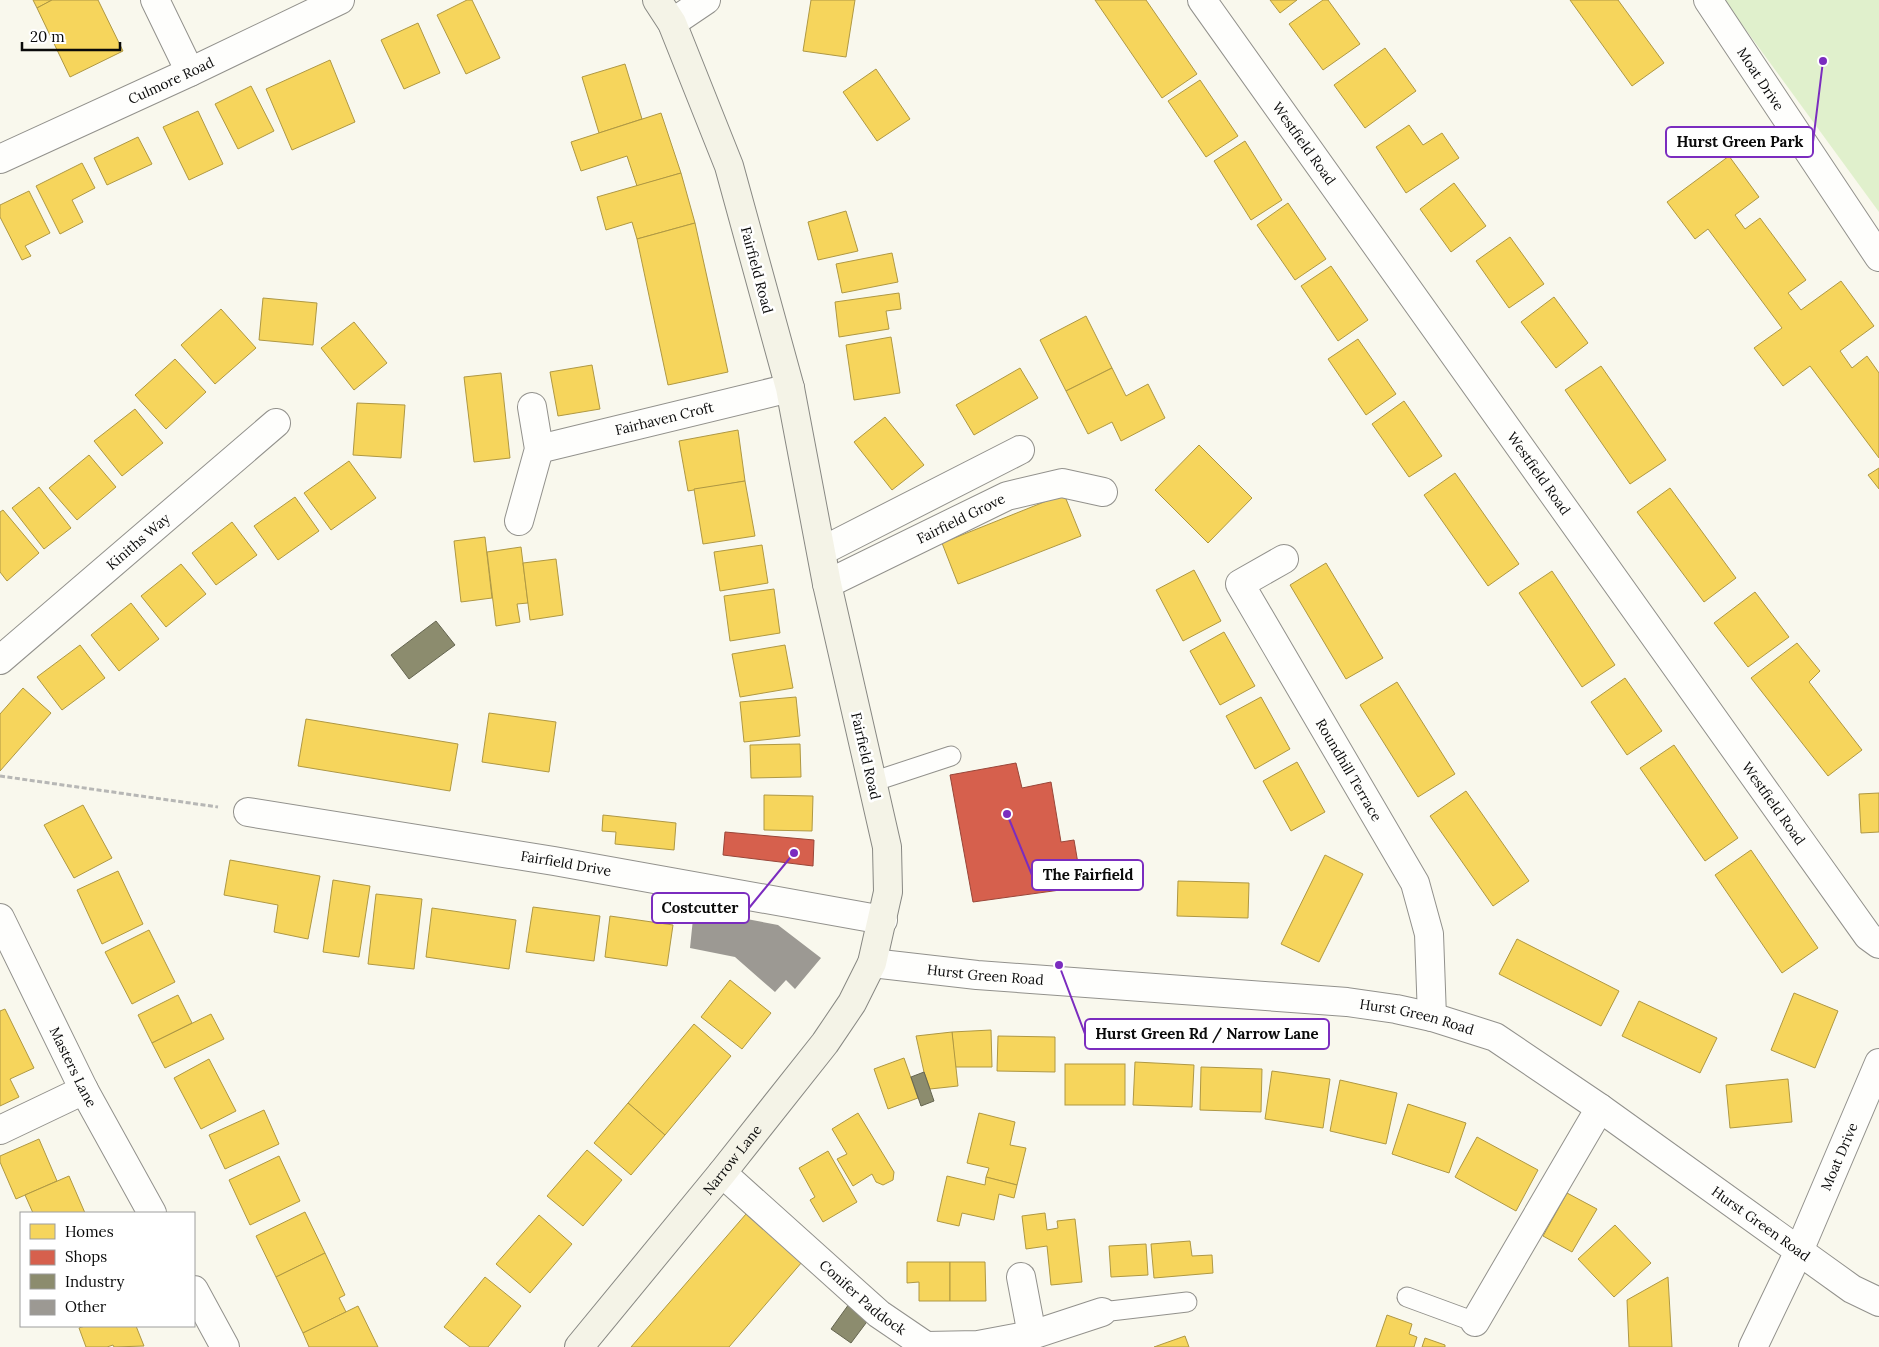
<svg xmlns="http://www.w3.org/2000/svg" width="1879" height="1347" font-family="Lora,serif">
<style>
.green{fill:#e0f0cc}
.homes{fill:#f6d55c;stroke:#af9843}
.shops{fill:#d6604d;stroke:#994639}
.industry{fill:#8c8c6e;stroke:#656550}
.building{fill:#9c9993}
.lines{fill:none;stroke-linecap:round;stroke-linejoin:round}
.service-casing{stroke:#92918c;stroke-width:21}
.minor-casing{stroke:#92918c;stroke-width:30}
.tertiary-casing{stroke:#92918c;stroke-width:30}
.secondary-casing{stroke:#888883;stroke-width:30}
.path{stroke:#b7b7b5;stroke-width:3;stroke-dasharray:5 2.5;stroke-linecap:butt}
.service{stroke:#fefefc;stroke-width:19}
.minor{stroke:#fefefc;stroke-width:28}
.tertiary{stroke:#fefefc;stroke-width:28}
.secondary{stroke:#f4f3e7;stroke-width:28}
.labels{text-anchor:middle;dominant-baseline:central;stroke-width:5;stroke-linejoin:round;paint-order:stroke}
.street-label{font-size:14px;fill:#0a0a0a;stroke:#fff}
.leader{fill:none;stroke:#7b2cbf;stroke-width:2}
.callout-dot{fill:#7b2cbf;stroke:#fff;stroke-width:2}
.callout{fill:#fff;stroke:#7b2cbf;stroke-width:2}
.callout-label{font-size:15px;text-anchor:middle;font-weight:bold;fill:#0a0a0a}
</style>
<rect width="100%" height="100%" fill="#f9f8ed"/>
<!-- green -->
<polygon class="green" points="1724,0 1879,0 1879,212"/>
<!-- homes -->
<g class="homes">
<polygon points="33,0 52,0 37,8"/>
<polygon points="52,0 98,0 123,51 70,77 37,8"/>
<polygon points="467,0 472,0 500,58 466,74 437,15"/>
<polygon points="811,0 855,0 846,57 803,51"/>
<polygon points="1095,0 1146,0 1197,74 1162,98"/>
<polygon points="1270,0 1297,0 1280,13"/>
<polygon points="1323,0 1328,0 1360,44 1323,70 1289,24"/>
<polygon points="1570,0 1618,0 1664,63 1632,86"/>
<polygon points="418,23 440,73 404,89 381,40"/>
<polygon points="1385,48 1416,91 1365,128 1334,85"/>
<polygon points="330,60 355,122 292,150 266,89"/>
<polygon points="625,64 642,119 599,133 582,77"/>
<polygon points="876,69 910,119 877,141 843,92"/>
<polygon points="1200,80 1238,136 1206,157 1168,101"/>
<polygon points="251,86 274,131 238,149 215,104"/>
<polygon points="198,111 223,164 189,180 163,127"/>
<polygon points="661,113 681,173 637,186 627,156 581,171 571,142"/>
<polygon points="1409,125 1423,145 1442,133 1459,158 1406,193 1376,147"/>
<polygon points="138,137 152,164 107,185 94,158"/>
<polygon points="1245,141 1282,200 1251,220 1214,161"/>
<polygon points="1729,156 1759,197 1735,215 1745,229 1760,218 1806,280 1788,293 1801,310 1841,281 1874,326 1840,351 1852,368 1867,356 1879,373 1879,458 1810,366 1783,386 1754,348 1782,328 1708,229 1695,239 1667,202"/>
<polygon points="82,163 95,188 72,200 83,222 60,234 36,186"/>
<polygon points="681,173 695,223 637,239 632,222 606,230 597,197"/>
<polygon points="1454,183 1486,226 1451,252 1420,209"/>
<polygon points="29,191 50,233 25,246 31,256 22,260 0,217 0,205"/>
<polygon points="1288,203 1326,259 1295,280 1257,225"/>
<polygon points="846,211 858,251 818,260 808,222"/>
<polygon points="695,223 728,372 668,385 637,239"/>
<polygon points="1510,237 1544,284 1509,308 1476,261"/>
<polygon points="892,253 898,282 842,293 836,264"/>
<polygon points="1331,266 1368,320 1338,341 1301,286"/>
<polygon points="899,293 901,309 886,311 889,329 839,337 835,302"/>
<polygon points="1554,297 1588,343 1556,368 1521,322"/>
<polygon points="263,298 317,303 313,345 259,340"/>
<polygon points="221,309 256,348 215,384 181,345"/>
<polygon points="1086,316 1112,368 1066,391 1040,340"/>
<polygon points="354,322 387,363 354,390 321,348"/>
<polygon points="891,337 900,393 854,400 846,345"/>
<polygon points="1358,339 1396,394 1366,415 1328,359"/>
<polygon points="175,359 206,392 166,429 135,395"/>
<polygon points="592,365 600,409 558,416 550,372"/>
<polygon points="1601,366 1666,460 1630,484 1565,390"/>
<polygon points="1020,368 1038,398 974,435 956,405"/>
<polygon points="1112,368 1126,396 1148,384 1165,418 1121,441 1112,422 1088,434 1066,391"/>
<polygon points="501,373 510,458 474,462 464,377"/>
<polygon points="1404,401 1442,456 1409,477 1372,424"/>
<polygon points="357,403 405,405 401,458 353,455"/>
<polygon points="135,409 163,443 122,476 94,441"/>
<polygon points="885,417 924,465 892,490 854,442"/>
<polygon points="738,430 745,481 688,491 679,441"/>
<polygon points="1199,445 1252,498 1208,543 1155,490"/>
<polygon points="89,455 116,487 77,520 49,488"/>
<polygon points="349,461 376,498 331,530 304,493"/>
<polygon points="1879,468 1879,489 1868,475"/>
<polygon points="1455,473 1519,564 1488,586 1424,495"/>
<polygon points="745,481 755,536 703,544 694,489"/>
<polygon points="39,487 71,528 44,549 12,508"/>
<polygon points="1670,488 1736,578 1704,602 1637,512"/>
<polygon points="1064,494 1081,536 958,584 942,543"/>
<polygon points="295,497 319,531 278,560 254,526"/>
<polygon points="3,510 39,553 7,581 0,572 0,512"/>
<polygon points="232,522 257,555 216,585 192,553"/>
<polygon points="485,537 492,598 461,602 454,541"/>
<polygon points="762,545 768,583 720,591 714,552"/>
<polygon points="521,547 528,603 517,604 520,622 496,626 487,552"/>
<polygon points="556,559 563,615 530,620 523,563"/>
<polygon points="1326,563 1383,658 1346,679 1290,585"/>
<polygon points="181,564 206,594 166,627 141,596"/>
<polygon points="1194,570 1221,621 1183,641 1156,590"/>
<polygon points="1552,571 1615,665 1582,687 1519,593"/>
<polygon points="774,589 780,633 730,641 724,596"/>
<polygon points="1755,592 1789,637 1748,667 1714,623"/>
<polygon points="131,603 159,639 119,671 91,635"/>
<polygon points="1224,632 1255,686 1220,705 1190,651"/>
<polygon points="1797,643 1820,671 1809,682 1862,750 1828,776 1751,678"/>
<polygon points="80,645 105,678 62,710 37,677"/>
<polygon points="785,645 793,688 740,697 732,654"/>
<polygon points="1625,678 1662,731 1627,755 1591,702"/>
<polygon points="1397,682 1455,774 1418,797 1360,705"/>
<polygon points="23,688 51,713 0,771 0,714"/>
<polygon points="796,697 800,736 744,742 740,702"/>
<polygon points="1261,697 1290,749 1255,769 1226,716"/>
<polygon points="489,713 556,722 549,772 482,762"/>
<polygon points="306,719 458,744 450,791 298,766"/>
<polygon points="800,744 801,777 751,778 750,745"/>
<polygon points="1674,745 1738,838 1705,861 1640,768"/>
<polygon points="1297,762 1325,812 1291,831 1263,781"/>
<polygon points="1466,791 1529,881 1493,906 1430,816"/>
<polygon points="1879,793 1879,832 1861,833 1859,794"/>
<polygon points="764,795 813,796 812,831 764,830"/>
<polygon points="83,805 112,858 74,878 44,825"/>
<polygon points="603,815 676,823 674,850 615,844 616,832 602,831"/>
<polygon points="1751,850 1818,948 1782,973 1715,875"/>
<polygon points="1325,855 1363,874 1319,962 1281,944"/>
<polygon points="230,860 320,876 308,939 274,932 278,905 224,895"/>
<polygon points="118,871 143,924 102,944 77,890"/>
<polygon points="333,880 370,886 359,957 323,952"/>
<polygon points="1178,881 1249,883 1248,918 1177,916"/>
<polygon points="376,894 422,899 414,969 368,964"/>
<polygon points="533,907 600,916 594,961 526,952"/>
<polygon points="432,908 516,920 509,969 426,957"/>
<polygon points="610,916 673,925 667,966 605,957"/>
<polygon points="149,930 175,982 132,1004 105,952"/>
<polygon points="1517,939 1619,991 1601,1026 1499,974"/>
<polygon points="730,980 771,1013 742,1049 701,1017"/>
<polygon points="1794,993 1838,1011 1815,1068 1771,1050"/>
<polygon points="178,995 192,1023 152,1043 138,1015"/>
<polygon points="1639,1001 1717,1038 1700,1073 1622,1036"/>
<polygon points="5,1009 34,1068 10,1079 19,1097 0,1106 0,1011"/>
<polygon points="211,1014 224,1039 165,1068 152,1043"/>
<polygon points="694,1024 731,1056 665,1135 628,1103"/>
<polygon points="991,1030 992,1067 955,1067 952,1032"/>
<polygon points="952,1032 958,1086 930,1089 924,1072 916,1036"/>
<polygon points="998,1036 1055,1037 1055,1072 997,1071"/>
<polygon points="904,1058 918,1098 888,1109 874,1069"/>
<polygon points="209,1059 236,1111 201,1129 174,1078"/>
<polygon points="1135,1062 1194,1065 1192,1107 1133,1105"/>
<rect x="1065" y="1064" width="60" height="41"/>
<polygon points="1201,1067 1262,1069 1261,1112 1200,1110"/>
<polygon points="1272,1071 1330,1079 1323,1128 1265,1119"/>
<polygon points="1788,1079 1792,1122 1730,1128 1726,1085"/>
<polygon points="1340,1080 1397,1093 1386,1144 1330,1131"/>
<polygon points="628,1103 665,1135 631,1175 594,1143"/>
<polygon points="1408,1104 1466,1123 1449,1173 1392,1154"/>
<polygon points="264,1110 279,1144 225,1169 209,1135"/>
<polygon points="858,1113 894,1172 893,1180 883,1185 876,1182 872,1174 853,1186 837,1159 847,1154 832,1129"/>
<polygon points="979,1113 1015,1122 1010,1145 1026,1148 1017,1185 986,1177 989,1168 967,1163"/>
<polygon points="1477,1137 1538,1170 1516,1211 1455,1177"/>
<polygon points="39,1139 57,1181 16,1199 0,1162 0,1156"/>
<polygon points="587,1150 622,1180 583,1226 547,1196"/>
<polygon points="828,1151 857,1202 823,1222 810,1200 815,1197 799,1168"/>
<polygon points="279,1156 300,1201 250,1225 229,1180"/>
<polygon points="69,1176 85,1213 33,1213 25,1195"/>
<polygon points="947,1176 985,1185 986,1177 1017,1185 1014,1198 999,1194 994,1220 962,1213 959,1226 937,1221"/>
<polygon points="1567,1193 1597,1209 1572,1252 1543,1236"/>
<polygon points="305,1212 325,1253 276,1277 256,1236"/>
<polygon points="1045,1213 1047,1230 1058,1228 1057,1221 1075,1219 1082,1282 1051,1285 1047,1246 1026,1249 1022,1216"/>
<polygon points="746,1214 802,1262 729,1347 631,1347"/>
<polygon points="539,1215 572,1244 530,1293 496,1264"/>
<polygon points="1615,1225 1651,1263 1614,1297 1578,1259"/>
<polygon points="1190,1241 1192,1256 1212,1255 1213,1273 1154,1278 1151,1244"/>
<polygon points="1146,1244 1148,1275 1111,1277 1109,1246"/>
<polygon points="325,1253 345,1295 339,1298 346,1312 303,1333 276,1277"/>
<polygon points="907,1262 950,1262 950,1301 919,1301 919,1282 907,1283"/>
<polygon points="950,1262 985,1262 986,1301 950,1301"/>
<polygon points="485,1277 521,1306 488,1347 470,1347 444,1327"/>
<polygon points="1668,1277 1672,1347 1629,1347 1627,1300"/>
<polygon points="358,1306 378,1347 309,1347 303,1333"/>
<polygon points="1387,1315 1412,1324 1409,1334 1417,1337 1414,1347 1376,1347"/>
<polygon points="85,1326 136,1326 144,1346 114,1347 113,1345 107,1347 86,1347 79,1328"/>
<polygon points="1185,1336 1189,1347 1154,1347"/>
<polygon points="1425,1338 1445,1345 1445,1347 1422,1347"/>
</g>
<!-- shops -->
<g class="shops">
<polygon points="1016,763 1022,788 1051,782 1061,842 1074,840 1082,887 973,902 950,775"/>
<polygon points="725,832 814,840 813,866 723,855"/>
</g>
<!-- industry -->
<g class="industry">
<polygon points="436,621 455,645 409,679 391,655"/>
<polygon points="924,1072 934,1101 921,1106 911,1077"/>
<polygon points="849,1304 869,1319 851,1343 831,1329"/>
</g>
<!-- building -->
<polygon class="building" points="694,909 778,925 821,958 795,989 786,980 775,992 735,957 690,948"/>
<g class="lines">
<!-- service casing -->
<g class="service-casing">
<g id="service">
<polyline points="872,782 951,756"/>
<polyline points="1407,1297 1475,1322"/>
<polyline points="1102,1312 1187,1302"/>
</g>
</g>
<!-- minor casing -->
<g class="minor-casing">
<g id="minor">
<polyline points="155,0 190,72"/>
<path id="s1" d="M1202 0 1868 936 1879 944"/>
<path id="s2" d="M1708 0 1879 257"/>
<polyline points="672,23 706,0"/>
<path id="s3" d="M0 159 190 72 340 0"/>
<path id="s4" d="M539 449 790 388"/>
<polyline points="519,521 539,449 532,407"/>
<polyline points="822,551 1020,450"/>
<path id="s5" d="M1284 559 1240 584 1415 883 1429 934 1432 1017"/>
<path id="s6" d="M827 584 1007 496 1062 483 1103 492"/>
<path id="s7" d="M0 660 276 423"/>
<path id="s8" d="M248 812 554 861 883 920"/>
<polyline points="0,1130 84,1090"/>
<path id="s9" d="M722 1173 879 1314 926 1346 978 1345 1032 1335 1102 1312"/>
<polyline points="1021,1277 1032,1335"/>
<polyline points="1475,1322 1600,1108"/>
<path id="s10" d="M1753 1347 1799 1251 1879 1063"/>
</g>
</g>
<!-- tertiary casing -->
<g class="tertiary-casing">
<g id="tertiary">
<path id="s11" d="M0 918 84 1090 152 1213"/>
<path id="s12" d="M872 963 977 975 1347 1002 1396 1009 1432 1017 1495 1037 1600 1108 1852 1289 1879 1302"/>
<polyline points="194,1290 225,1347"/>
</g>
</g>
<!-- secondary casing -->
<g class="secondary-casing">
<g id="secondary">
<path id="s13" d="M579 1347 722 1173 825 1043 852 1003 872 963 888 892 887 847 827 584 790 388 729 166 672 23 657 0"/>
</g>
</g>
<!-- path -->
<polyline class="path" points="0,776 218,807"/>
<!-- service -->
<use href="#service" class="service"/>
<!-- minor -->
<use href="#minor" class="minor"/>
<!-- tertiary -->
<use href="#tertiary" class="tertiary"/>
<!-- secondary -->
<use href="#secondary" class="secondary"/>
</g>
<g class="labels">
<!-- street labels -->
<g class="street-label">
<text stroke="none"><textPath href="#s2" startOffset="95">Moat Drive</textPath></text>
<text stroke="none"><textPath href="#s3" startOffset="188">Culmore Road</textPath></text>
<text stroke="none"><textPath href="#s1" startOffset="176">Westfield Road</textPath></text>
<text transform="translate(757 270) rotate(75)">Fairfield Road</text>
<text stroke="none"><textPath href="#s4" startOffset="129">Fairhaven Croft</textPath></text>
<text stroke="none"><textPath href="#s1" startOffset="581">Westfield Road</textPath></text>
<text stroke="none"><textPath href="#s6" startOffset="149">Fairfield Grove</textPath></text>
<text stroke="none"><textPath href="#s7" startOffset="182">Kiniths Way</textPath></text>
<text transform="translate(866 756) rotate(77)">Fairfield Road</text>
<text stroke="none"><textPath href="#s5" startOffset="266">Roundhill Terrace</textPath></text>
<text stroke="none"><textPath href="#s1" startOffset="986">Westfield Road</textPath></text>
<text stroke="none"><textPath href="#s8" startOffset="322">Fairfield Drive</textPath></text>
<text stroke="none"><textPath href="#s12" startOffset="114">Hurst Green Road</textPath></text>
<text stroke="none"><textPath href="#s12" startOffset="548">Hurst Green Road</textPath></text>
<text stroke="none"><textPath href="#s11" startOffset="166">Masters Lane</textPath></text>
<text stroke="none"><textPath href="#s10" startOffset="209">Moat Drive</textPath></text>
<text stroke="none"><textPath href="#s13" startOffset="242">Narrow Lane</textPath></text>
<text stroke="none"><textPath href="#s12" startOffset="954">Hurst Green Road</textPath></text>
<text stroke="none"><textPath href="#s9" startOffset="188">Conifer Paddock</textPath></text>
</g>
</g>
<!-- callouts -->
<path class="leader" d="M1823 61L1813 142M1007 814L1032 875M794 853L749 908M1059 965L1085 1034"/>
<g class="callout-dot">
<circle cx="1823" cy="61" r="5"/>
<circle cx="1007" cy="814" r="5"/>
<circle cx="794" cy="853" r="5"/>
<circle cx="1059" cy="965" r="5"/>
</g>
<g class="callout">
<rect x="1666" y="127" width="147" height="30" rx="5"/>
<rect x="1032" y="860" width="111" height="30" rx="5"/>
<rect x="652" y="893" width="97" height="30" rx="5"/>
<rect x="1085" y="1019" width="244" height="30" rx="5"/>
</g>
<g class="callout-label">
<text x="1740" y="147">Hurst Green Park</text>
<text x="1088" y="880">The Fairfield</text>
<text x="700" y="913">Costcutter</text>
<text x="1207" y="1039">Hurst Green Rd / Narrow Lane</text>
</g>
<!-- legend -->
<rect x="20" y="1212" width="175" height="115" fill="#ffffff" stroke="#9d9d9d"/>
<rect x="30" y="1224" width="25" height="15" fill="#f6d55c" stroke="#9d9d9d"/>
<text x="65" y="1237" font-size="15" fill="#0a0a0a">Homes</text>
<rect x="30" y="1250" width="25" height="15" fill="#d6604d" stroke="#9d9d9d"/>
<text x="65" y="1262" font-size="15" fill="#0a0a0a">Shops</text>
<rect x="30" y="1274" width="25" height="15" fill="#8c8c6e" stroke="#9d9d9d"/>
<text x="65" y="1287" font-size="15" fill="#0a0a0a">Industry</text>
<rect x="30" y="1300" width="25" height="15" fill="#9c9993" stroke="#9d9d9d"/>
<text x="65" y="1312" font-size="15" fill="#0a0a0a">Other</text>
<!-- scale -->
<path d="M22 42v8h98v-8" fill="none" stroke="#0a0a0a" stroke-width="2.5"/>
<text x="30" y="42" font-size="15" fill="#0a0a0a" stroke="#ffffff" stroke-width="4" paint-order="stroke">20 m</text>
</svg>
